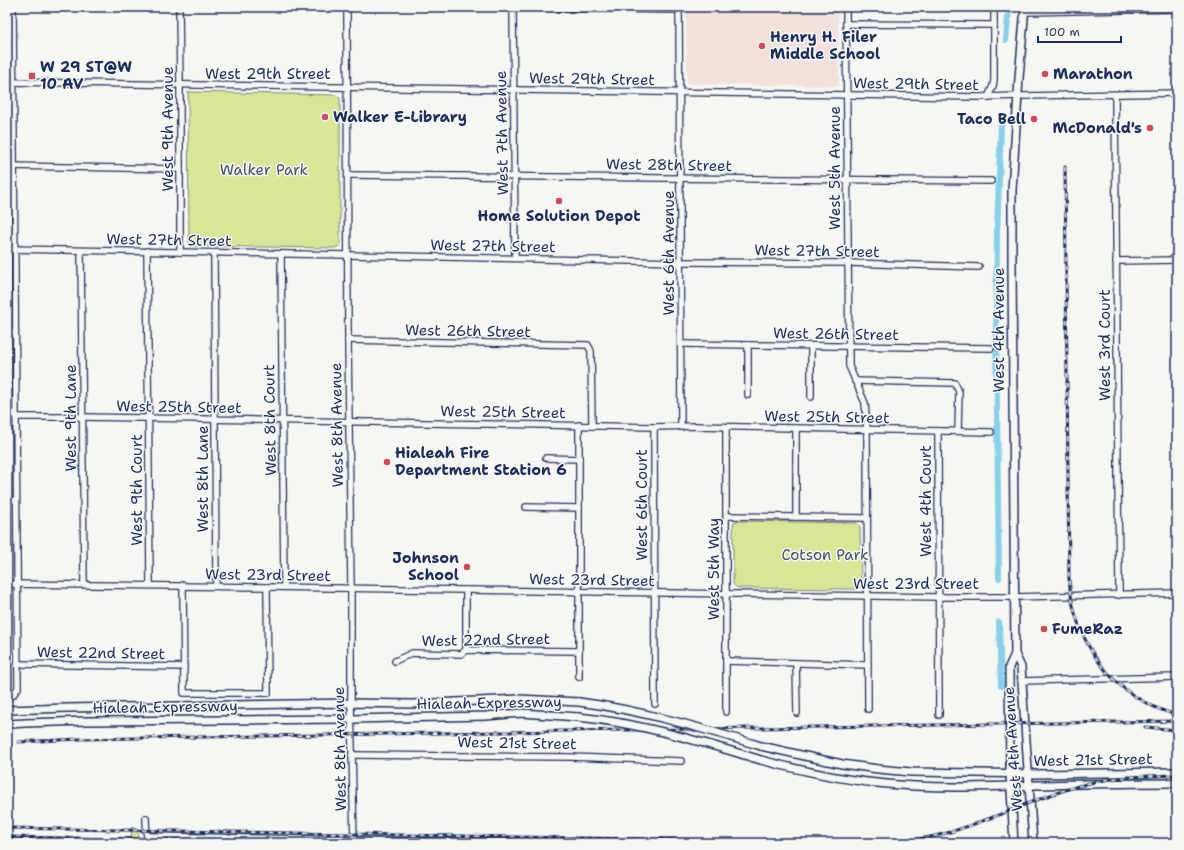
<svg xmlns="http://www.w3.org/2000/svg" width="1184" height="850" font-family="'Shantell Sans',sans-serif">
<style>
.built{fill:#f2e0dc}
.green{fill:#d9e597;stroke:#7a8a7a}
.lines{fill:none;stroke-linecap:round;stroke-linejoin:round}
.canal{stroke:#88cfe9;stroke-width:6}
.minor-casing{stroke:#1b2f5e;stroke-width:8}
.major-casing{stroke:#1b2f5e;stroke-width:10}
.minor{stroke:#f6f6f2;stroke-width:5.5}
.major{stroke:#f6f6f2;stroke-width:7}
.rail-casing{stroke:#1b2f5e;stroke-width:3}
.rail{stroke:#f6f6f2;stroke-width:1.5;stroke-dasharray:4.5;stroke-linecap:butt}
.major-bridge-casing{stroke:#1b2f5e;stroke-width:10;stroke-linecap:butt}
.major-bridge{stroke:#f6f6f2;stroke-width:7}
.poi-dot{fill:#d1495b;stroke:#f6f6f2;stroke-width:1.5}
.labels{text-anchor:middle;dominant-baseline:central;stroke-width:3;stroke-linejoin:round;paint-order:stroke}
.poi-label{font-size:15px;font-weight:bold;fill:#1b2f5e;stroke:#f6f6f2;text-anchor:start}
.street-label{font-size:15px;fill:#1b2f5e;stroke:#f6f6f2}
.park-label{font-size:15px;fill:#415369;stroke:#f6f6f2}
</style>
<rect width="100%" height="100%" fill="#f6f6f2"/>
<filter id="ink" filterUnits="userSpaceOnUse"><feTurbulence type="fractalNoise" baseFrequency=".025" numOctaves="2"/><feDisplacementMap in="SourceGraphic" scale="8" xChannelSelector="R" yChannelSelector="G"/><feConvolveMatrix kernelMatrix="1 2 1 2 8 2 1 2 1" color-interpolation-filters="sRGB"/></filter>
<g filter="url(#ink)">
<!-- built -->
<g class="built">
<polygon points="686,7 838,7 839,86 687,84"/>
<polygon points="7,346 8,485 7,487"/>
</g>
<!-- green -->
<g class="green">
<polygon points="188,92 336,95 340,98 340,242 339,246 335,248 189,246"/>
<polygon points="738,521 856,523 858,524 860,527 861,585 859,588 856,589 737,588 733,584 733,525 734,522"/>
<path d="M132 827 136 829C139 834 141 839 136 843H130L132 838 131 828Z"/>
</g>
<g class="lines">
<!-- canal -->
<g class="canal">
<polyline points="1006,40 1009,7"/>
<polyline points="999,578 996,329 997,232 1001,124"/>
<polyline points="999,622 1001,686"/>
</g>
<!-- minor casing -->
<g class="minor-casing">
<g id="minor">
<polyline points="179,7 180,85 180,252"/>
<polyline points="347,7 348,340 351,588 351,703 354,843"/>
<polyline points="497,7 679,10"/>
<polyline points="513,7 515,258"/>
<polyline points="679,7 681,427"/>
<polyline points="846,7 849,366 865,403 867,430 868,709"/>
<polyline points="1024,12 1177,9"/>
<polyline points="846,24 994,25"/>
<polyline points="7,82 978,97 1177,93"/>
<polyline points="1115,95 1119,595"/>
<polyline points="988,97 993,86 994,80 994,7"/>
<polyline points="7,166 180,169"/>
<polyline points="348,175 991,181"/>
<polyline points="7,249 348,255 680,262 848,263 979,267"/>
<polyline points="81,251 84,584"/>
<polyline points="147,251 150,585"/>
<polyline points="214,253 216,586"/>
<polyline points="281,254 284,587"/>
<polyline points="1116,261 1177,260"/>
<polyline points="7,332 15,333"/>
<polyline points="348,340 588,345 591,351 592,426"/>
<polyline points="681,344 991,348"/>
<polyline points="855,381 955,383 959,392 958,431"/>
<polyline points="748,395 748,345"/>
<polyline points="811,397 811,346"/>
<polyline points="15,417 83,417 654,427 696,426 991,432"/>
<polyline points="579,425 579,677"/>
<polyline points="654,427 655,704"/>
<polyline points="726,427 726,712"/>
<polyline points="796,428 796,517"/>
<polyline points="938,431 939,715"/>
<polyline points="546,458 579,459"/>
<polyline points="7,500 16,500"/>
<polyline points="526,507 579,508"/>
<polyline points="727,516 867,518"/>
<polyline points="7,584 267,587 938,597 1014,597 1177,593"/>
<polyline points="183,585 184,693 268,693 267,587"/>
<polyline points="466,650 466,590"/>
<polyline points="395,661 412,653 461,654 466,650 579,651"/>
<polyline points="726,661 868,665"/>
<polyline points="796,663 797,713"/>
<polyline points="18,664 184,667"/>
<polyline points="1021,681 1177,677"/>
<path d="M7 698 13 695 18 688C16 461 14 234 13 7"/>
<polyline points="352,755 570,757 681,761"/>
<polyline points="146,818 147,843"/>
<polyline points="147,836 516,843"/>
</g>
</g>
<!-- major casing -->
<g class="major-casing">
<g id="major">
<polyline points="1015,654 1021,667 1033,843"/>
<polyline points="7,710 67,708 351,703 412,704 519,699 579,702"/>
<polyline points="7,724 26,723 86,721 351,719 486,716 522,713 578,717"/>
<polyline points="761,746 805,756 842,764 878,769 911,772 1036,774 1177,772"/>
<path d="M761 760C799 770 838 779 877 783 930 789 984 787 1037 785 1084 784 1130 783 1177 783"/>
<polyline points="1014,843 1010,773 1009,667 1015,654 1012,266 1012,190 1019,78 1025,7"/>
</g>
</g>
<!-- minor -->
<use href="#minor" class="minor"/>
<!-- major -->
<use href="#major" class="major"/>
<!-- rail casing -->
<g class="rail-casing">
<g id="rail">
<path d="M1065 167 1069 579C1074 643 1113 698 1177 715"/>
<polyline points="1145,727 1177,730"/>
<polyline points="18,742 79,739 1177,721"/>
<path d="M7 828 864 843C891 842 917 841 943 834 992 821 1037 796 1086 784 1116 776 1147 776 1177 775"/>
<polyline points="7,837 347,843"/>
</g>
</g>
<!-- rail -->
<use href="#rail" class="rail"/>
<!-- major-bridge casing -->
<g class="major-bridge-casing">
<g id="major-bridge">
<path d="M579 702C641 710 701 728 761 746"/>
<path d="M578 717C641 723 701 742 761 760"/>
</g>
</g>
<!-- major-bridge -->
<use href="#major-bridge" class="major-bridge"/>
</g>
</g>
<!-- markers -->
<g class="poi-dot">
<circle cx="762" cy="46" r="4"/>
<circle cx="1045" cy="74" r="4"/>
<rect x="28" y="72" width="8" height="8" rx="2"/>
<circle cx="325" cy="117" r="4"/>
<circle cx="1034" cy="119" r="4"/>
<circle cx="1150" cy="128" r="4"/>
<circle cx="559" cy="201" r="4"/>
<circle cx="387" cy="462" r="4"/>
<circle cx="467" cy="567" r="4"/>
<circle cx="1044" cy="629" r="4"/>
</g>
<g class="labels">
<!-- poi labels -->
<g class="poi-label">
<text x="770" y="37">Henry H. Filer<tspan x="770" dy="17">Middle School</tspan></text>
<text x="40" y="67">W 29 ST@W<tspan x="40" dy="17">10 AV</tspan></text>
<text x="1053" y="74">Marathon</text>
<text x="333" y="117">Walker E-Library</text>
<text x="1026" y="119" text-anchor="end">Taco Bell</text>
<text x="1142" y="128" text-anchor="end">McDonald's</text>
<text x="559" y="216" text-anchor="middle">Home Solution Depot</text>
<text x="395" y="453">Hialeah Fire<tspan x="395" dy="17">Department Station 6</tspan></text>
<text x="459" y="558" text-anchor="end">Johnson<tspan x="459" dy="17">School</tspan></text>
<text x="1052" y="629">FumeRaz</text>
</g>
<!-- street labels -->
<g class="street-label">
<text x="268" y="74">West 29th Street</text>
<text transform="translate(592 79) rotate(1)">West 29th Street</text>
<text transform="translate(916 84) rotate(1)">West 29th Street</text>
<text transform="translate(168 129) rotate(-90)">West 9th Avenue</text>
<text transform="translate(502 133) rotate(-91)">West 7th Avenue</text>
<text transform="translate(669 165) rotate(1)">West 28th Street</text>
<text transform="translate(835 168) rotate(-90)">West 5th Avenue</text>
<text transform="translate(169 240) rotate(1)">West 27th Street</text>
<text transform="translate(493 246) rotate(1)">West 27th Street</text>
<text transform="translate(817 251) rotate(1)">West 27th Street</text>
<text transform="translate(669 253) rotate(-90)">West 6th Avenue</text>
<text transform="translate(999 330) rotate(-90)">West 4th Avenue</text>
<text transform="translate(468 331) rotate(1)">West 26th Street</text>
<text transform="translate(836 334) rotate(1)">West 26th Street</text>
<text transform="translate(1105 345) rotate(-90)">West 3rd Court</text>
<text transform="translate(179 407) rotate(1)">West 25th Street</text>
<text transform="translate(503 412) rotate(1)">West 25th Street</text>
<text transform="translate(827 417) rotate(1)">West 25th Street</text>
<text transform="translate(71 418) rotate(-90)">West 9th Lane</text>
<text transform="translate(270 420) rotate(-91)">West 8th Court</text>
<text transform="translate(337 425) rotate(-91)">West 8th Avenue</text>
<text transform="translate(203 479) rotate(-90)">West 8th Lane</text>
<text transform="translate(137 490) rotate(-90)">West 9th Court</text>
<text transform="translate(926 501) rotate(-90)">West 4th Court</text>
<text transform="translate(642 505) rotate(-90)">West 6th Court</text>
<text transform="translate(714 569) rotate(-90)">West 5th Way</text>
<text transform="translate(268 575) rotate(1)">West 23rd Street</text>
<text transform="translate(592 580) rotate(1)">West 23rd Street</text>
<text x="916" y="584">West 23rd Street</text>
<text transform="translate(486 640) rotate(-1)">West 22nd Street</text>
<text transform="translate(101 653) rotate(1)">West 22nd Street</text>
<text transform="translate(489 703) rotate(-1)">Hialeah Expressway</text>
<text transform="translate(165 707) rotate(-1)">Hialeah Expressway</text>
<text transform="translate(517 743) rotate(1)">West 21st Street</text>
<text transform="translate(340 749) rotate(-91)">West 8th Avenue</text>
<text transform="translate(1013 749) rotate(-94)">West 4th Avenue</text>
<text transform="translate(1093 760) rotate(-1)">West 21st Street</text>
</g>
<!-- park labels -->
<g class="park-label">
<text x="264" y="170">Walker Park</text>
<text x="825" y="555">Cotson Park</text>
</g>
</g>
<!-- margin -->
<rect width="1184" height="850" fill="none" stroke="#f6f6f2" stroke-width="24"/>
<rect x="12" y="12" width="1160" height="826" fill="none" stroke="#1b2f5e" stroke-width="1.5" filter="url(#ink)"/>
<!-- scale -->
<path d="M1038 36v6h83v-6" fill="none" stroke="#1b2f5e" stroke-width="2"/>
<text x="1044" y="36" font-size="12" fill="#1b2f5e" stroke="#f6f6f2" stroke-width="3" paint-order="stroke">100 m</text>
</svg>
